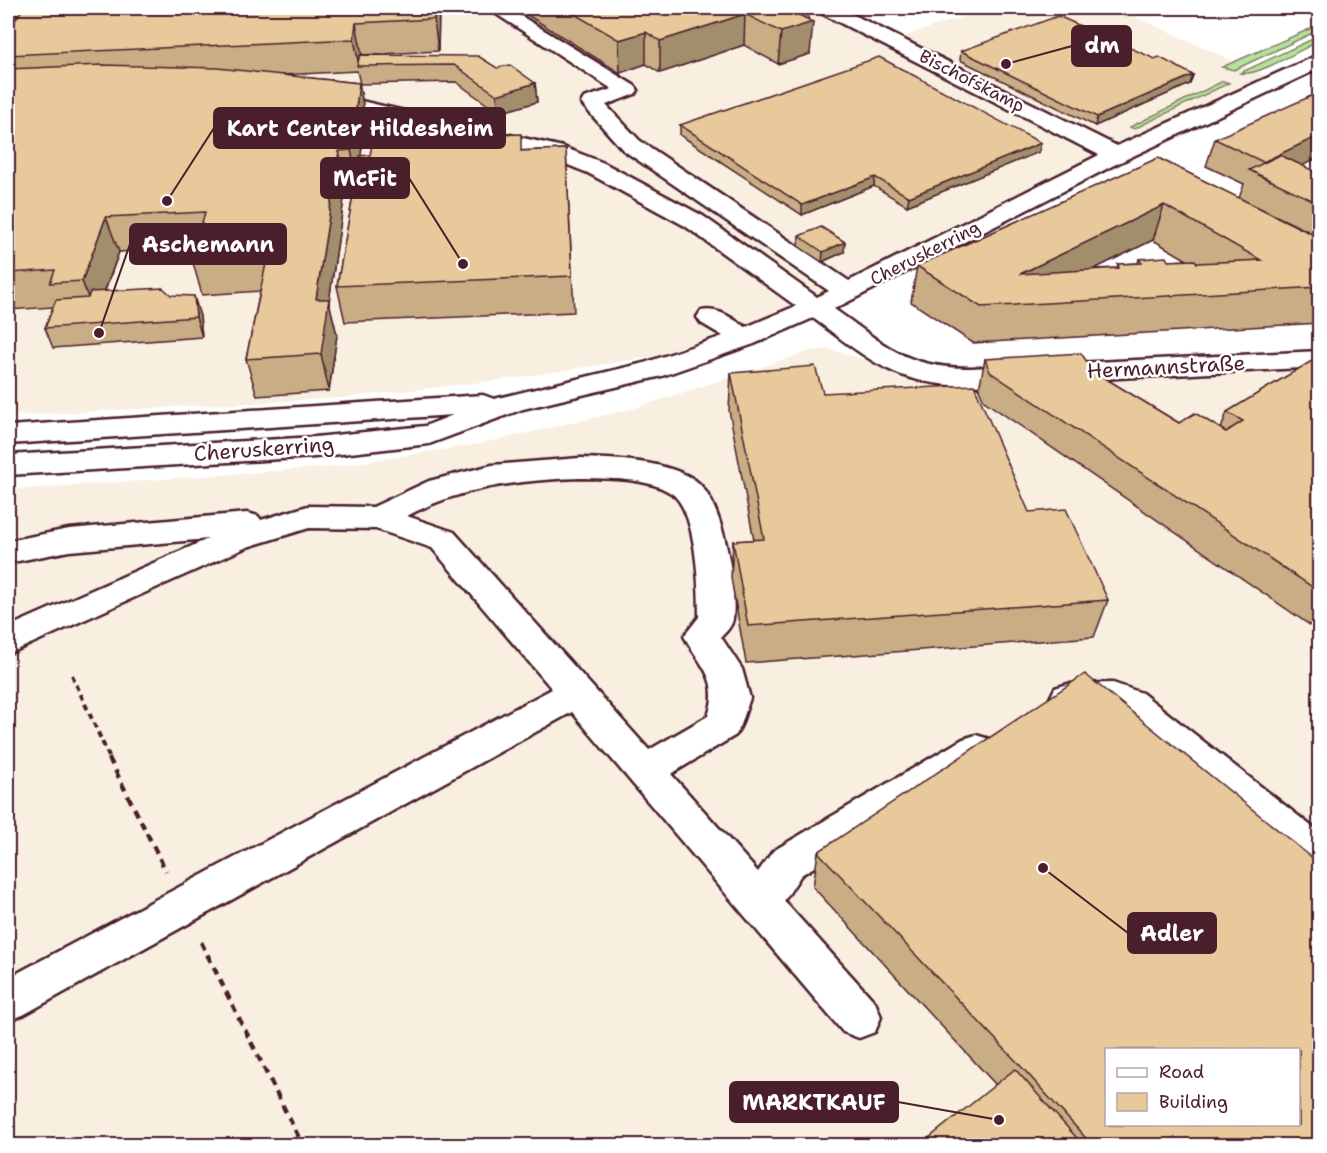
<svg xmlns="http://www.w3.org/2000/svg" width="1327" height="1153" font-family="'Shantell Sans',sans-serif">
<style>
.built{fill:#f8efe1;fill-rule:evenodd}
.green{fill:#b7e09c;stroke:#808064;stroke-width:1.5}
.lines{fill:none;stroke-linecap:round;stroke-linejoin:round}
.minor-casing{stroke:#4a1f2b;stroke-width:5}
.path-far1{stroke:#4a1f2b;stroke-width:4;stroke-dasharray:6 4.5;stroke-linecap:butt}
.path{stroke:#4a1f2b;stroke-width:4.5;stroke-dasharray:8 6;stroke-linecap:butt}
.minor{fill:#fff;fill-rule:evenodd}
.wall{fill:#c8ad85;stroke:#4a1f2b;stroke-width:1.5;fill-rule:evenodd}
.shaded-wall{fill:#a28d6c;stroke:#4a1f2b;stroke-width:1.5}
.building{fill:#e8c99b;stroke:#4a1f2b;stroke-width:1.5;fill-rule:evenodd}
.labels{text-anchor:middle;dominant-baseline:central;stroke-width:5;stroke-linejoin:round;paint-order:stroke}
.far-street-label{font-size:18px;fill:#4a1f2b;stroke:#fff}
.street-label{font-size:21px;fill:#4a1f2b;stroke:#fff}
.leader{fill:none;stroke:#4a1f2b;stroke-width:2}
.callout-dot{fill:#4a1f2b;stroke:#fff;stroke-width:2}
.callout{fill:#4a1f2b;stroke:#4a1f2b;stroke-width:2}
.callout-label{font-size:22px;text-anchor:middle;font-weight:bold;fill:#fff}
</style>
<rect width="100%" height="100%" fill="#fff"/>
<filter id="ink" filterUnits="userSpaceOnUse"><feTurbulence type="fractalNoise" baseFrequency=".0167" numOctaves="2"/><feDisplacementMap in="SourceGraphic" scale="12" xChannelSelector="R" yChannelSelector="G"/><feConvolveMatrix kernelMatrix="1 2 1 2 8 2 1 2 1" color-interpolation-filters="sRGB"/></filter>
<g filter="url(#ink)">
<!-- built -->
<g class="built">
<polygon points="8,8 844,8 905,36 989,8 1116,8 1278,81 851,287 657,356 509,379 344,398 8,416"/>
<path d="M829 349 913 374 1319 359V1145L8 1146V490L332 467 479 444 632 409 811 351ZM1106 1050H1298V1124H1106Z"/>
</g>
<!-- green -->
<g class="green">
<polygon points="1319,25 1319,30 1234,70 1222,67"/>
<path d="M1319 36V41C1301 49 1258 77 1240 73Z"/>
<polygon points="1223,81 1229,83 1134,129 1130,127"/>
</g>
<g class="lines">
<!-- minor casing -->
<g class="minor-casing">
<g id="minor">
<polygon points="8,8 40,8 31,14 8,14"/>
<path d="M487 8H508L635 86 638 90 635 94 606 105 639 140 849 281 1099 155 819 12 817 8H840L1117 146 1320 54V68L1114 165 834 309C886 345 904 368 971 368L1320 351V367L971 386C895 385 871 361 813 318L754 344 662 376 523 409 429 444 315 457 8 475V455L315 437 425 426 453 415 8 444V426L483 395 494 399 644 363 723 336 701 323 697 317 701 311C718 307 731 318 746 327L796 306 685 226 588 173 548 157 339 108 310 105 307 100 310 95 339 96 563 147 604 163 703 216 817 297 829 291 623 150 581 103 584 98 612 89Z"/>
<path d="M580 458C615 459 660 460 692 478 723 496 737 586 733 619 732 626 726 632 721 637L742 669 750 698 741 725 736 735 671 774 758 872 773 851 963 739 976 735 989 739 995 750 989 761 801 875 784 901 875 1002 881 1017 875 1032 859 1038 843 1032 572 712 23 1015 8 1020V978L552 689 432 548 376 529 309 528 247 547 8 654V627L208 539 69 551 8 563V541L69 529 247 513 258 516 261 520 308 506 373 507 429 481 492 465ZM580 478C608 479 647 477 671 493 697 510 699 588 699 617L684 636C700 666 721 679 708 716L649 750 454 532 407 516C461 487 519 480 580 478Z"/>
<polygon points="1113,683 1142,693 1320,833 1320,874 1306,869 1116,713 1068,712 1055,708 1050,698 1055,688 1068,684"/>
</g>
</g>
<!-- path-far1 -->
<polyline class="path-far1" points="72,675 110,759"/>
<!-- path -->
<g class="path">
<polyline points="109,758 166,871"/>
<polyline points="201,942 303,1146"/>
</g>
<!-- minor -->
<use href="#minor" class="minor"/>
</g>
<!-- wall -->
<g class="wall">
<polygon points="23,8 439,8 438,51 362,55 497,68 535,83 537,102 499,113 456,82 360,84 357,71 282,75 359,83 365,116 361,156 566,149 574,312 345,322 337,286 355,185 346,185 329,302 337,335 329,391 257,396 246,359 260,291 202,295 192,259 195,248 119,252 105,291 171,295 200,316 202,337 53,348 45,328 53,307 8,310 8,20 16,19"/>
<polygon points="521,8 809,8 808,19 810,54 778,64 744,45 660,73 646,64 620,73 521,11"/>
<polygon points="961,51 1193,75 1190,84 1095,126 960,60"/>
<polygon points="680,125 1041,143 1039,152 907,206 874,186 802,215 680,135"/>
<polygon points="1215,139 1302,166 1320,174 1320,237 1239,198 1244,184 1206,166"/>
<path d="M1158 158 1320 238V323L973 343 911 302 917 266ZM1153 240 1187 260 1168 261 1139 259 1138 263 1118 264 1117 268 1094 269Z"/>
<polygon points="799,236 844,252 822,262 798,246"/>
<polygon points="1320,356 1320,632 984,401 979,389 985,359 1093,371 1179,423 1221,429 1227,412"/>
<polygon points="731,373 823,393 1029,512 1108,600 1094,637 746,663 731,578 733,541 754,540 729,410"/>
<polygon points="818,852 1320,1146 919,1146 996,1085 813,887"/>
</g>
<!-- shaded-wall -->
<g class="shaded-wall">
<polygon points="435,8 439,8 438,51 434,19"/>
<polygon points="777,8 809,8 808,23 813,22 810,54 778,64 781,32"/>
<polygon points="745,14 744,45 660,73 660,41"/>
<polygon points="356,23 362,55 359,66 354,39"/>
<polygon points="646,32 646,64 620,73 619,40"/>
<polygon points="1193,75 1190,84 1095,126 1097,117"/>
<polygon points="359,83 365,116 358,185 351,150"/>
<polygon points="535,83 537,102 499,113 497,95"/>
<polygon points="1320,135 1320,157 1271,181 1258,175 1263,162"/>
<polygon points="1041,143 1039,152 907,206 909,197"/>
<polygon points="339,151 346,185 329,302 337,335 329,391 321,354 316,299"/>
<polygon points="875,177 874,186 802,215 802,205"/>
<polygon points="1164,205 1153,240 1023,304 1020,274"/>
<polygon points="106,217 119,252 95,317 82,281"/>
<polygon points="845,242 844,252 822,262 823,252"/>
<polygon points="194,296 200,316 202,337 196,317"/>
</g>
<!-- building -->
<g class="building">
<polygon points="23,8 435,8 434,19 356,23 354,39 8,55 8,20 16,19"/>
<polygon points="564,8 785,8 813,22 781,32 745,14 660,41 646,32 619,40"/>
<polygon points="1058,16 1155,59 1159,57 1193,75 1097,117 961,51"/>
<polygon points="360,55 478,56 497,68 510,65 535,83 497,95 454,65 357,66"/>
<polygon points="879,57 1041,143 909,197 875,177 802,205 680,125"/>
<polygon points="102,65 217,68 359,83 351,150 339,151 316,299 329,299 321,354 246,359 268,254 192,259 205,212 106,217 82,281 50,283 55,270 8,273 8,69"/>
<polygon points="1320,92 1320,135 1263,162 1215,139"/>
<polygon points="521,134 521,151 566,149 572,276 337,286 360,156 370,155 373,140"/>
<polygon points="1280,155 1320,174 1320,204 1249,170"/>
<path d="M1158 158 1320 238V287L981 307 917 266ZM1164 205 1261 260 1197 263 1195 260 1168 261 1166 257 1139 259 1142 263 1118 264 1119 268 1020 274Z"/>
<polygon points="821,227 845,242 823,252 799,236"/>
<polygon points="163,288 171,295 194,296 196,317 45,328 56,300 88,298 90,292"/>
<polygon points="1081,353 1093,371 1179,423 1195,413 1226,432 1243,421 1227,412 1320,356 1320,592 990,372 985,359"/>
<polygon points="815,366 823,393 974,385 1029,512 1066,509 1108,600 748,626 733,541 764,539 731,373"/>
<path d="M1085 674 1320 864V1146H1093L1018 1063 818 852ZM1107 1050H1299V1125H1107Z"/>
<polygon points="1015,1069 1084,1146 919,1146"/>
</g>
</g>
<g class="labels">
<!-- far-street labels -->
<g class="far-street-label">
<text transform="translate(972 81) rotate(27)">Bischofskamp</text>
<text transform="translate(925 253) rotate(-27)">Cheruskerring</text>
</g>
<!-- street labels -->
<g class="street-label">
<text transform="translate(1166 367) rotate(-3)">Hermannstraße</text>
<text transform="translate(264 449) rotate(-4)">Cheruskerring</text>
</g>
</g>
<!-- callouts -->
<path class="leader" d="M1006 64L1072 46M167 201L214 128M463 264L409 178M99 333L130 244M1043 868L1128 933M999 1120L898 1102"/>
<g class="callout-dot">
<circle cx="1006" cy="64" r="6"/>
<circle cx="167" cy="201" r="6"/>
<circle cx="463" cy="264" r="6"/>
<circle cx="99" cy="333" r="6"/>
<circle cx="1043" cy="868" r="6"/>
<circle cx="999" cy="1120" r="6"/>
</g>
<g class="callout">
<rect x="1072" y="26" width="59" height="40" rx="6"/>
<rect x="214" y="108" width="291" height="40" rx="6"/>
<rect x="321" y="158" width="88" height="40" rx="6"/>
<rect x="130" y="224" width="156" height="40" rx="6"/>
<rect x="1128" y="913" width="88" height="40" rx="6"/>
<rect x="730" y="1082" width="168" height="40" rx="6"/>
</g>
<g class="callout-label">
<text x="1102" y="53">dm</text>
<text x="360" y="136">Kart Center Hildesheim</text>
<text x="365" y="186">McFit</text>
<text x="208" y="252">Aschemann</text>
<text x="1172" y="941">Adler</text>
<text x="814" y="1110">MARKTKAUF</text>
</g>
<!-- margin -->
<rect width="1327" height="1153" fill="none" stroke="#fff" stroke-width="30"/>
<rect x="15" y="15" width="1297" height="1123" fill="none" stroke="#4a1f2b" stroke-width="2" filter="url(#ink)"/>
<!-- legend -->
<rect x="1105" y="1048" width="195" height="78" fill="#ffffff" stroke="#b7a5aa" stroke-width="1.5"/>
<rect x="1117" y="1068" width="30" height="9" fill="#ffffff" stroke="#b7a5aa" stroke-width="1.5"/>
<text x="1159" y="1078" font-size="18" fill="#4a1f2b">Road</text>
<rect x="1117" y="1093" width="30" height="18" fill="#e8c99b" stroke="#b7a5aa" stroke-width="1.5"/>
<text x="1159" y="1108" font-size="18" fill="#4a1f2b">Building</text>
</svg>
